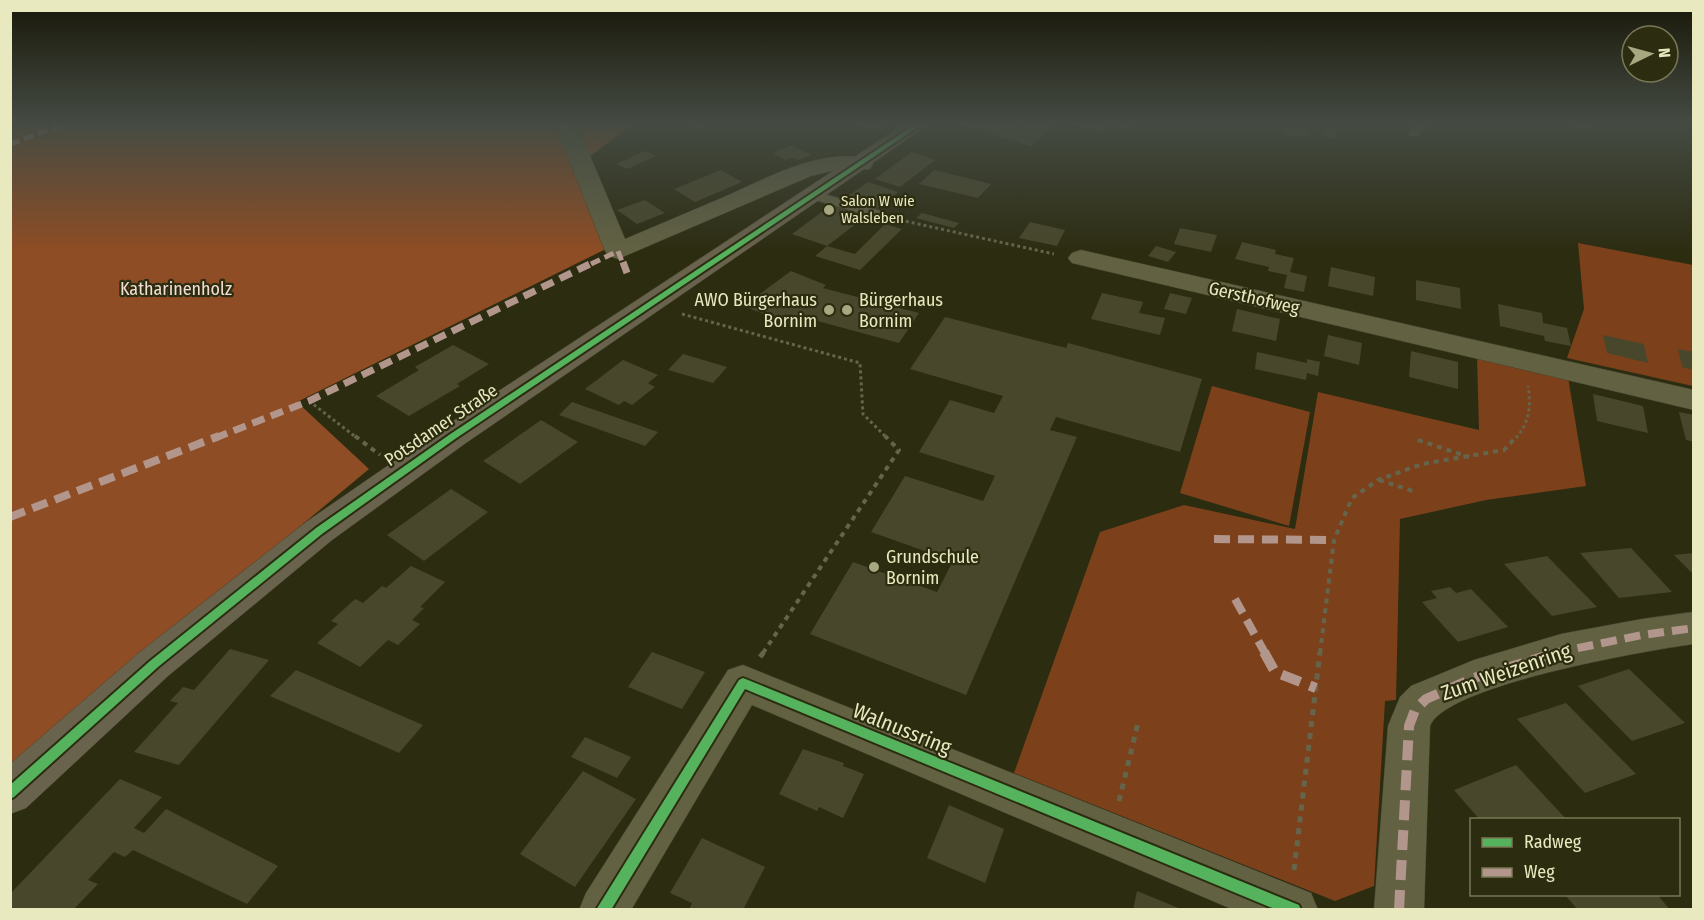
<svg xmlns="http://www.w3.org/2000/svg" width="1704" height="920" font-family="'Fira Sans Condensed',sans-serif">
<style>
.green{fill:#7c411b}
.forest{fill:#8e4d24}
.building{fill:#48472b}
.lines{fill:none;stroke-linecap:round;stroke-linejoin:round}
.service-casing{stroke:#474731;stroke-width:2}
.minor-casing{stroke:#474731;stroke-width:1}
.primary-casing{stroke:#474731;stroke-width:1}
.path-far2{stroke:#65654c;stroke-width:3;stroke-dasharray:3 3;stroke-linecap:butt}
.path-far1{stroke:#65654c;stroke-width:4;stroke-dasharray:5 5;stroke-linecap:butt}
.path{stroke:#65654c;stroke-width:5;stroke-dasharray:6 6;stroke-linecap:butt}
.service{fill:#626243;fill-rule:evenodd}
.minor{fill:#626243;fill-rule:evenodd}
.primary{fill:#69624d;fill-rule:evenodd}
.quiet-far3{stroke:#b2968c;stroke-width:5;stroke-dasharray:10 5;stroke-linecap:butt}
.quiet-far2{stroke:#b2968c;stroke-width:7;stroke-dasharray:13 7;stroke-linecap:butt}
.quiet-far1{stroke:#b2968c;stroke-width:8;stroke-dasharray:16 8;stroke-linecap:butt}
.quiet{stroke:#b2968c;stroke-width:10;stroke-dasharray:20 10;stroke-linecap:butt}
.cycleway-casing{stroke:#2c2c10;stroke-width:4}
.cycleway{fill:#56b35d;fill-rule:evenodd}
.poi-dot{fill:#a7a782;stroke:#2c2c10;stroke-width:2}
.labels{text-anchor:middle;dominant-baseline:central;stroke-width:4.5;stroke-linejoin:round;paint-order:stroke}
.far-poi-label{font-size:15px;fill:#e9e9bf;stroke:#2c2c10;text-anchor:start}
.park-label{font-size:18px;fill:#f3ddd2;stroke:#2c2c10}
.street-label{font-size:18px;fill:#e9e9bf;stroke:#2c2c10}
.poi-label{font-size:18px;fill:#e9e9bf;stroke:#2c2c10;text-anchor:start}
.near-street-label{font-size:21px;fill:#e9e9bf;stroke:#2c2c10}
</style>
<rect width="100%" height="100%" fill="#2c2c11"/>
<!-- green -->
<g class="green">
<polygon points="1578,243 1693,265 1693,386 1567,358 1584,309"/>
<polygon points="1477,356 1568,377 1586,486 1486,500 1400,519 1396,700 1385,701 1374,886 1335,901 1014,773 1100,532 1184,505 1295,529 1318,392 1479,430"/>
<polygon points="1212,386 1310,412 1289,526 1180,493"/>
</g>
<!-- forest -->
<polygon class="forest" points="11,123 633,123 588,158 622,241 297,402 369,469 11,767"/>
<!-- building -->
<g class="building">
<polygon points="677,123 710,123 702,130"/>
<polygon points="850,123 892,123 880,132"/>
<polygon points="954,123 1039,123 1054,127 1031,146"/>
<polygon points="1136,123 1129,131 1110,126 1103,133 1068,124"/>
<polygon points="1573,123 1592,124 1593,131 1573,128"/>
<polygon points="1286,127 1309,131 1306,138 1283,134"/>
<polygon points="1324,128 1338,130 1335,139 1321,136"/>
<polygon points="792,145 811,155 799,160 793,157 785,160 773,153"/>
<polygon points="645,151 656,156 627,169 616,164"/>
<polygon points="912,152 935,160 900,187 875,179"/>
<polygon points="721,170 742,182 695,202 674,189"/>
<polygon points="934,170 991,184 978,198 919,184"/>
<polygon points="868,182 898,192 875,210 844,199"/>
<polygon points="645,200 665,213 637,224 617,210"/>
<polygon points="831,205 865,217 827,246 855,254 885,224 902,229 860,270 815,256 827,246 792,234"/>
<polygon points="922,213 959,223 954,228 916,218"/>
<polygon points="1030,222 1065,230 1057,246 1019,238"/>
<polygon points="1180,228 1217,235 1211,252 1174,244"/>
<polygon points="1242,242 1276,250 1275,254 1294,258 1290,272 1307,276 1304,292 1284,288 1287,275 1268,271 1269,267 1235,259"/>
<polygon points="1156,246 1176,252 1168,262 1148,256"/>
<polygon points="1331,267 1375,277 1373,296 1328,286"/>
<polygon points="791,271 826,285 823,288 919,313 899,343 799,316 790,324 743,306"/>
<polygon points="1416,280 1460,288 1461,309 1416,300"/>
<polygon points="1102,293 1143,302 1139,313 1165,318 1160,335 1091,319"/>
<polygon points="1170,293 1192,298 1186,314 1164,309"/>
<polygon points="1498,304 1542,313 1543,323 1567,328 1571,346 1545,341 1544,336 1500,326"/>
<polygon points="1237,309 1280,319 1276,341 1232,331"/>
<polygon points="945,317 1066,348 1068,343 1202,379 1180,452 1056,417 1050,430 1077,437 966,695 810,634 853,562 937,592 953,561 871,532 905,476 983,501 995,476 919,452 950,400 994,413 1003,396 910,369"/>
<polygon points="1328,335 1362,343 1359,365 1324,356"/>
<polygon points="1603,335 1644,344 1648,363 1607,353"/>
<polygon points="453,345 489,364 457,384 460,386 409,416 376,396 419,370 415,367"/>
<polygon points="1678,349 1694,352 1694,370 1682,367"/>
<polygon points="1411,351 1458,362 1458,389 1409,377"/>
<polygon points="1257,352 1307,363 1307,359 1320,362 1318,376 1307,373 1306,380 1255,369"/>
<polygon points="683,354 727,367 713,383 668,370"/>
<polygon points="623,360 658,375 648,383 655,387 632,405 624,401 619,405 585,389"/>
<polygon points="1593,394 1643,406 1648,433 1597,421"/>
<polygon points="572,402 658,432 645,446 559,415"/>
<polygon points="1679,412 1694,415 1694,442 1686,440"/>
<polygon points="541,420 578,442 520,484 483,461"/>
<polygon points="451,489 488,512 424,561 387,535"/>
<polygon points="1631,548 1672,592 1619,598 1580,553"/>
<polygon points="1694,553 1694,575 1674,555"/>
<polygon points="1547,556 1597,607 1552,616 1504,564"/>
<polygon points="411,566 445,582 420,607 424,608 412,620 420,624 398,645 388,640 360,667 317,643 338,624 331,621 355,599 363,603 382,586 386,588"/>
<polygon points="1450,587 1456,593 1471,589 1508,627 1458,642 1422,602 1437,598 1431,591"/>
<polygon points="230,649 269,660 179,765 134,752 178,703 170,701 183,687 194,690"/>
<polygon points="652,652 705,672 682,709 628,687"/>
<polygon points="1629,669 1685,723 1632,741 1578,686"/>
<polygon points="296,670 423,725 399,753 270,696"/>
<polygon points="1566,703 1636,774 1585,793 1517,719"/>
<polygon points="585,737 631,757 617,778 571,757"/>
<polygon points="803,749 844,763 843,766 864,774 843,818 819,807 817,811 779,794"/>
<polygon points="1516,765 1567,820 1480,820 1454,790"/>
<polygon points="583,771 636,799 575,887 520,854"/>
<polygon points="120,779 162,797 134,828 144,833 166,809 278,866 247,904 133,850 125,857 114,852 88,880 98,884 73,910 10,910 10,894"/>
<polygon points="949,805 1004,829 985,883 927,858"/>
<polygon points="702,838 765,867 743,910 689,910 692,903 670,893"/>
<polygon points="1137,891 1181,909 1181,910 1133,910"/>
<polygon points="1569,894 1657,894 1670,910 1578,910 1566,896"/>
</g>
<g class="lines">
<!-- service casing -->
<g class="service-casing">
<g id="service">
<polygon points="1417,123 1428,123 1418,136 1410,136 1408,134"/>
<polygon points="814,191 884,212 886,215 879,219 809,198 808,195 809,192"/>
</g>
</g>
<!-- minor casing -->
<g class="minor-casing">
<g id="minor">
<path d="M559 123H575L578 127 625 239C658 225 691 211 724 197 768 178 820 147 870 159L873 164 870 169 831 171 811 176 618 259 609 256 605 251 556 127Z"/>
<polygon points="1081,250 1694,390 1694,410 1072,263 1068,258 1072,253"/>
<path d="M1694 612V644C1649 650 1445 685 1430 726L1424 910H1374L1388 726 1400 697 1411 686 1474 660 1561 634 1642 619Z"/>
<polygon points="743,665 1311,893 1318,910 1234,910 752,705 631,910 579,910 586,893 728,670"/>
</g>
</g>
<!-- primary casing -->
<g class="primary-casing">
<polygon id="primary" points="906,123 931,123 463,445 332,540 168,676 26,808 10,814 10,764 140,652 306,522 441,429"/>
</g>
<!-- path-far2 -->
<g class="path-far2">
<polyline points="900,220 1054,254"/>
<polyline points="682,314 860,363 863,414 887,438"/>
<polyline points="309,401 357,438"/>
<path d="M1516 438C1530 422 1531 405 1528 386"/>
</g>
<!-- path-far1 -->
<g class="path-far1">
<polyline points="355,436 380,455"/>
<polyline points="1418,440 1469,457"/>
<polyline points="1379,480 1416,492"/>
<polyline points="763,653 899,450 885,436"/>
<polyline points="1320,653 1334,540 1352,498 1378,480 1422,464 1504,450 1517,436"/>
</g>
<!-- path -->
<g class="path">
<polyline points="760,657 764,652"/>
<polyline points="1119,801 1138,723"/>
<polyline points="1294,870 1320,652"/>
</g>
<!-- service -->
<use href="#service" class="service"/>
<!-- minor -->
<use href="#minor" class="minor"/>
<!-- primary -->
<use href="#primary" class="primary"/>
<!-- quiet-far3 -->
<g class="quiet-far3">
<polyline points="560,123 567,127"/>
<polyline points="10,144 67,123"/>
<polyline points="591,264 618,251 623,264"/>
</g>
<!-- quiet-far2 -->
<g class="quiet-far2">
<polyline points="623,262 627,273"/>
<polyline points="215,438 309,401 594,262"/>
</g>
<!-- quiet-far1 -->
<g class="quiet-far1">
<polyline points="10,517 219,436"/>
<polyline points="1214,539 1334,540"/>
<polyline points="1235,599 1265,653"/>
<polyline points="1554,653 1642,635 1694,628"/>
</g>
<!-- quiet -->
<g class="quiet">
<polyline points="1264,652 1275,672 1316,688"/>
<polyline points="1399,910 1409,726 1415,710 1426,699 1474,678 1559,652"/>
</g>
<!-- cycleway casing -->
<g class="cycleway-casing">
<g id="cycleway">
<polygon points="917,123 924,123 455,439 322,534 158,667 14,797 10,799 10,785 150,661 316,528 449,435"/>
<polygon points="743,678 1299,905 1301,910 1277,910 745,689 611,910 596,910 739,680"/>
</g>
</g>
<!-- cycleway -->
<use href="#cycleway" class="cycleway"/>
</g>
<!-- sky -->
<linearGradient id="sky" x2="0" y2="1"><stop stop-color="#181809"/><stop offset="0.49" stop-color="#454b43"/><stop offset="1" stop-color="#454b43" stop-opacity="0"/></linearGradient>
<rect width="1704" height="252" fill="url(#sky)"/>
<!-- markers -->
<g class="poi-dot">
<circle cx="829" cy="210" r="6"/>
<circle cx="829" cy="310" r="6"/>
<circle cx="847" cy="310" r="6"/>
<circle cx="874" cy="567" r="6"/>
</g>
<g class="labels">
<!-- far-poi labels -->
<g class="far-poi-label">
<text x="841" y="201">Salon W wie<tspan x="841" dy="17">Walsleben</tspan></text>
</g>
<!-- park labels -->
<g class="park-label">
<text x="176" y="289">Katharinenholz</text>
</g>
<!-- street labels -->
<g class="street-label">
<text transform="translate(1254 298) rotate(13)">Gersthofweg</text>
<text transform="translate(441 425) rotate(-34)">Potsdamer Straße</text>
</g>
<!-- poi labels -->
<g class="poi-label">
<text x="817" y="300" text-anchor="end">AWO Bürgerhaus<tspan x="817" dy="21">Bornim</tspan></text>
<text x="859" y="300">Bürgerhaus<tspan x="859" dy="21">Bornim</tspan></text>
<text x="886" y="557">Grundschule<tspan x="886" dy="21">Bornim</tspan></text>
</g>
<!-- near-street labels -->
<g class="near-street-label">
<text transform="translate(1506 672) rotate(-19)">Zum Weizenring</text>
<text transform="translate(902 729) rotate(22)">Walnussring</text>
</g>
</g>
<!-- border -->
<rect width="1704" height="920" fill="none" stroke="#e9e9bf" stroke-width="24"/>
<!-- legend -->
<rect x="1470" y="818" width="210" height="78" fill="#2c2c10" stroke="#787856" stroke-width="1.5"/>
<rect x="1482" y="838" width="30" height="9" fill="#56b35d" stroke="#787856" stroke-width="1.5"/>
<text x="1524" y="848" font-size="18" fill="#e9e9bf">Radweg</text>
<rect x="1482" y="868" width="30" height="9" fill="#b2968c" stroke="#787856" stroke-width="1.5"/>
<text x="1524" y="878" font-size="18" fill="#e9e9bf">Weg</text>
<!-- north arrow -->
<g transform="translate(1650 54) rotate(85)"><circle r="28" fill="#2c2c10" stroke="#787856" stroke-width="1.5"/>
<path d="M0-4.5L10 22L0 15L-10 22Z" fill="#a7a782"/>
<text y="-9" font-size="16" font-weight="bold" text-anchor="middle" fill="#e9e9bf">N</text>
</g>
</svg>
